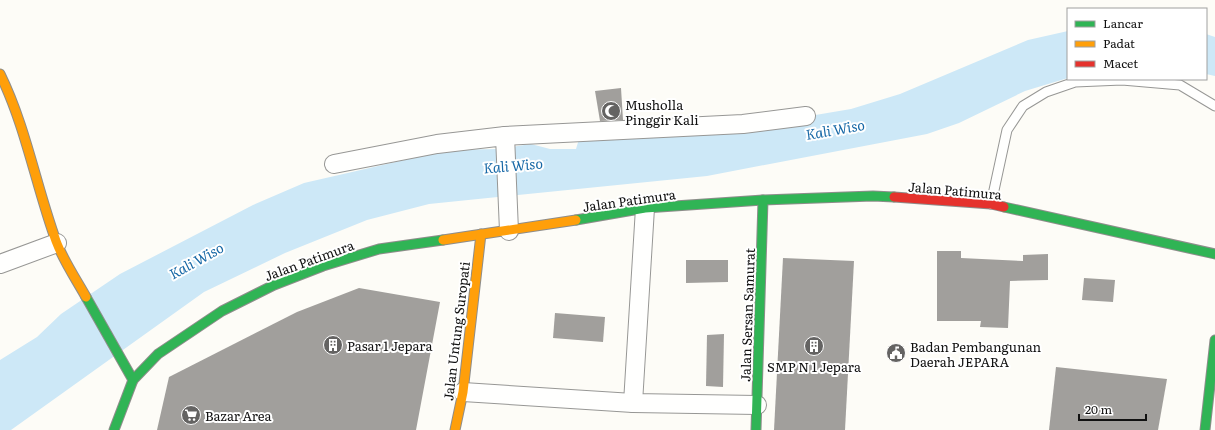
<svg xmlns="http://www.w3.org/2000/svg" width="1215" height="430" font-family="Literata,serif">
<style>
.water{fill:#cde8f7}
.building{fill:#a19f9c}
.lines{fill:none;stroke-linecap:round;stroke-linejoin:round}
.lane-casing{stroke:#979795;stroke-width:11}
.street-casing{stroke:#979795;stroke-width:20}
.fast-casing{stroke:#8e8d8b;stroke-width:11}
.slow-casing{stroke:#8e8d8b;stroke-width:11}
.jam-casing{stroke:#8e8d8b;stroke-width:11}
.lane{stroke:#fffffe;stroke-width:9}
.street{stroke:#fffffe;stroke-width:18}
.fast{stroke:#30b455;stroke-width:9}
.slow{stroke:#ff9f0a;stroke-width:9}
.jam{stroke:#e5322d;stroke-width:9}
.labels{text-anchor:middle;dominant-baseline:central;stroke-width:4;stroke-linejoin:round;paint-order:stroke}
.poi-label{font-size:13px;fill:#111;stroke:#fff;text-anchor:start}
.street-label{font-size:13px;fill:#111;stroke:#fff}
.water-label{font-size:14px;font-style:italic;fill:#1768a6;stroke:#fff}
</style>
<rect width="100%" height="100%" fill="#fdfcf7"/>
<!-- water -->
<g class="water">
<polygon points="1068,31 1068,78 1025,91 959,123 927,134 707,176 429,204 367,220 285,253 204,292 11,430 0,430 0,360 37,337 61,314 120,274 253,205 304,183 448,150 497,149 531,144 550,149 576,149 579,139 745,127 851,109 900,94 1028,40"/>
<polygon points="1206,34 1215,37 1215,76 1206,74"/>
</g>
<!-- building -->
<g class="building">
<polygon points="621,88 623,120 600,121 595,91"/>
<polygon points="937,251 961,251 961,258 1023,261 1023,255 1048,254 1048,280 1010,281 1008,328 980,327 981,321 937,321"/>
<polygon points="783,258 854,261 845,430 774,430"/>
<polygon points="686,260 728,260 728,282 686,283"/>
<polygon points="1084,278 1115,280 1113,302 1082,300"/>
<polygon points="359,288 440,302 416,430 157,430 169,377 297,312"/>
<polygon points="555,313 605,317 603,342 553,338"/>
<polygon points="724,334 723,387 706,386 707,335"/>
<polygon points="1056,367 1167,379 1158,430 1049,430"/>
</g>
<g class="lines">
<!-- lane casing -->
<g class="lane-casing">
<polyline id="lane" points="991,204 1007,130 1023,106 1046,92 1075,82 1122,80 1180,85 1215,106"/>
</g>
<!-- street casing -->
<g class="street-casing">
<g id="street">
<polyline points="505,136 743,124 806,116"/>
<polyline points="334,164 437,144 505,136 509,231"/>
<polyline points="0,264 57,243"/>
<polyline points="463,392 633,403 757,405"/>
<polyline points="633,403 645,208"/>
</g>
</g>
<!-- fast casing -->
<g class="fast-casing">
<g id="fast">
<polyline points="1004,207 1215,254"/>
<polyline points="576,220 645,208 763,200 873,196 894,197"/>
<polyline points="86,297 133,380"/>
<polyline points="114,430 133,380 158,354 222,311 274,285 323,266 379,249 443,240"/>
<polyline points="756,430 763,200"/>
<polyline points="1205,430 1215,340"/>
</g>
</g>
<!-- slow casing -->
<g class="slow-casing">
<g id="slow">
<path d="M0 74C26 127 36 186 56 241 63 260 76 279 86 297"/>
<polyline points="443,240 576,220"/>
<polyline points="455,430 463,392 481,234"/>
</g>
</g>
<!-- jam casing -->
<g class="jam-casing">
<polyline id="jam" points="894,197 991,204 1004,207"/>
</g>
<!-- lane -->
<use href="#lane" class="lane"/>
<!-- street -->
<use href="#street" class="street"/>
<!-- fast -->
<use href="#fast" class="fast"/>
<!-- slow -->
<use href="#slow" class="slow"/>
<!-- jam -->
<use href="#jam" class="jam"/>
</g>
<!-- icons -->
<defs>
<g id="mosque-disc" transform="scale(1)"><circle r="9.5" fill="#646362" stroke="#fff"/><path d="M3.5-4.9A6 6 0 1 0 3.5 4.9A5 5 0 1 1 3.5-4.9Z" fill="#fff"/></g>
<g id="building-disc" transform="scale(1)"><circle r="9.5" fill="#646362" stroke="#fff"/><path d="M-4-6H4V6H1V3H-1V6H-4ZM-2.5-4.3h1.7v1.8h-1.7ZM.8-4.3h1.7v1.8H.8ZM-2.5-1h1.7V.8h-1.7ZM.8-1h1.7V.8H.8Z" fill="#fff"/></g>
<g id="civic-disc" transform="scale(1)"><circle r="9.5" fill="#646362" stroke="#fff"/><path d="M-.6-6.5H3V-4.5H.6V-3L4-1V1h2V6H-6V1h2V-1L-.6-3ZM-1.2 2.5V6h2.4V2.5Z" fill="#fff"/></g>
<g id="supermarket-disc" transform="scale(1)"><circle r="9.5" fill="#646362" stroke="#fff"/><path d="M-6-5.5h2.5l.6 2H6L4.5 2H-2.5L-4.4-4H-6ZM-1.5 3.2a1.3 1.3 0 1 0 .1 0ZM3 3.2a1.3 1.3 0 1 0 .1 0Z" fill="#fff"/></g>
</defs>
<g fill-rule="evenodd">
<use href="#mosque-disc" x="611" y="111"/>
<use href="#building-disc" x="333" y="345"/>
<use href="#building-disc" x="814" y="346"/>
<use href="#civic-disc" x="896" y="353"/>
<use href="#supermarket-disc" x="191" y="415"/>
</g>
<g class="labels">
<!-- poi labels -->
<g class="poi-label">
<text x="625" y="104">Musholla<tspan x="625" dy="15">Pinggir Kali</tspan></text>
<text x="347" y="345">Pasar 1 Jepara</text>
<text x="910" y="346">Badan Pembangunan<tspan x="910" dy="15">Daerah JEPARA</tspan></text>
<text x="814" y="366" text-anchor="middle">SMP N 1 Jepara</text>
<text x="205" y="415">Bazar Area</text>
</g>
<!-- street labels -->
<g class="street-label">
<text transform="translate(955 190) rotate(5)">Jalan Patimura</text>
<text transform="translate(629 200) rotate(-8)">Jalan Patimura</text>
<text transform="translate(309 260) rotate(-20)">Jalan Patimura</text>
<text transform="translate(747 315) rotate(-88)">Jalan Sersan Samurat</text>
<text transform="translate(456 331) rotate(-83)">Jalan Untung Suropati</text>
</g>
<!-- water labels -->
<g class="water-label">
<text transform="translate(835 129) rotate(-10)">Kali Wiso</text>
<text transform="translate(513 165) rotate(-5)">Kali Wiso</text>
<text transform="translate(196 260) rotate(-29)">Kali Wiso</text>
</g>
</g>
<!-- legend -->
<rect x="1067" y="8" width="140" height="72" fill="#ffffff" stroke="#a0a0a0"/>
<rect x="1075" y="21" width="20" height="6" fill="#30b455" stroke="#a0a0a0"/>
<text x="1103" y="28" font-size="12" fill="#111111">Lancar</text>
<rect x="1075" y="41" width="20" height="6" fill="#ff9f0a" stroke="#a0a0a0"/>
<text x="1103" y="48" font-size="12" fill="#111111">Padat</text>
<rect x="1075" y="61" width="20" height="6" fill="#e5322d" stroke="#a0a0a0"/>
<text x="1103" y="68" font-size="12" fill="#111111">Macet</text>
<!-- scale -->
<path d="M1079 414v6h67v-6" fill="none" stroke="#111111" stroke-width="2"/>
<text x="1085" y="414" font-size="12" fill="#111111" stroke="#ffffff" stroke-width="3" paint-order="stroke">20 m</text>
</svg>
